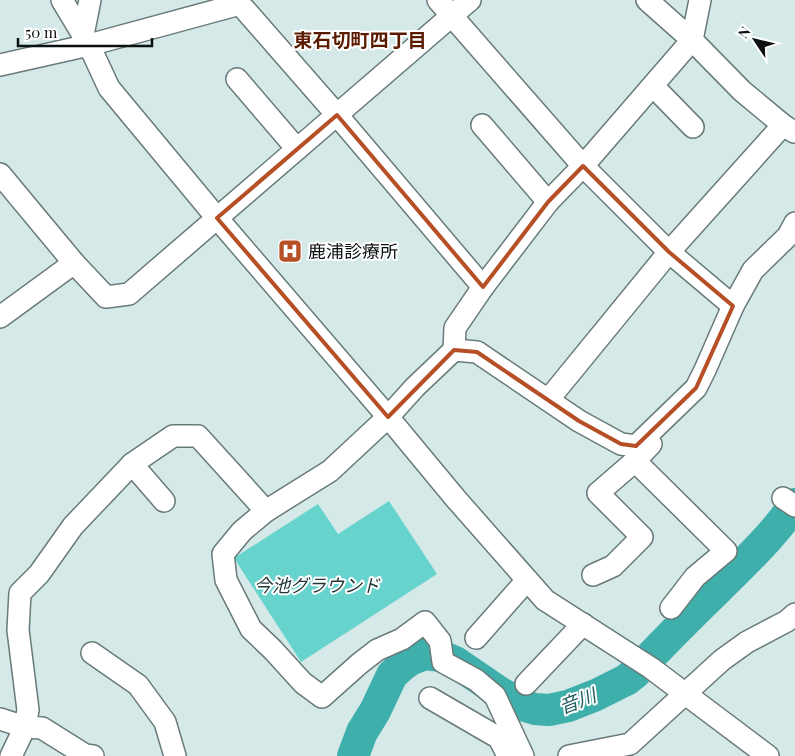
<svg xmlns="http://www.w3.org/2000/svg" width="795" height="756" font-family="'Playfair Display','Noto Sans JP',serif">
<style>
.green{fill:#67d3cd}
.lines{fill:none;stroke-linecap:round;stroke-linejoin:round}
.river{stroke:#3eafaa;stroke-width:32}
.minor-casing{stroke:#687a79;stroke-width:24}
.minor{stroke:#fff;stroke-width:21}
.marked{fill:none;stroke:#b64f26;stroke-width:4;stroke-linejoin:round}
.labels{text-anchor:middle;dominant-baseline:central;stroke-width:4;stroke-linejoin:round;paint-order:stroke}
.poi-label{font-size:18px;fill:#0a1110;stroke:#fff;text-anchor:start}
.park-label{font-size:18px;font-style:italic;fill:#1d3635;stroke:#fff}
.neighbourhood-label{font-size:19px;font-weight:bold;fill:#5a1a00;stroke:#fff}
.water-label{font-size:19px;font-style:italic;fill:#215e5b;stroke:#fff}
</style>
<rect width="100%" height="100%" fill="#d5e9e8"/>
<!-- green -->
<polygon class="green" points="389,501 437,574 301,662 234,558 318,504 338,534"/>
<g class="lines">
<!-- river -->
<path class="river" d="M353 756 362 732 375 711 392 675 403 665 412 659 425 654 441 656 455 662 499 692 522 705 535 709 549 710 568 706 596 695 626 680 635 673C662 644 690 616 718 589 745 562 773 536 795 504"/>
<!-- minor casing -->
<g class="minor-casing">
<g id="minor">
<polyline points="62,0 89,45 109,88 217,218 388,417 456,499 545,600 651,668 768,756"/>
<polyline points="240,0 240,4 337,115 483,287"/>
<polyline points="438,0 583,166 669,252 733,306"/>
<polyline points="647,0 692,40 742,91 783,125 794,132"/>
<polyline points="83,35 90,0"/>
<polyline points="0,65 89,45 240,4"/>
<polyline points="237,79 297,149"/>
<polyline points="653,86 693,127"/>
<polyline points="482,125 548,202"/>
<polyline points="0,174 74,263"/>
<polyline points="0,317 74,263 106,297 129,294 470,0"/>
<polyline points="454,350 455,328 483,287 548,202 583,166 692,40 700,0"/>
<polyline points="548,400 669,252 783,125"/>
<polyline points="648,440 651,444 635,461 726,551 695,577 671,608"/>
<polyline points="132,464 164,501"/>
<polyline points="783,498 795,506"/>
<polyline points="266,511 242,531 223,554 226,580 251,629 273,650 303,683 322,697 359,664 377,650 402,639 425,622 440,641 443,662 476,680 495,696 523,756"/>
<polyline points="593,575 613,566 642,537 598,493 635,461"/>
<polyline points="476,638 527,580"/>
<polyline points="92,653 138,685 165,722 175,756"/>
<polyline points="526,684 583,624"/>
<polyline points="430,698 499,738 508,756"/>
<polyline points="0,719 25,727 11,756"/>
<polyline points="93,756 85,755 42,728 25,727 28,710 18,630 20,593 39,574 73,526 132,464 173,436 198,436 266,511 330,471 388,417 415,387 454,350 477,352 579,421 621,444 636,446 696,388 705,370 733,306 753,270 788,236 795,223"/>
<polyline points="569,756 630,744 722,660 747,642 787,621 795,614"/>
</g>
</g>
<!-- minor -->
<use href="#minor" class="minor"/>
</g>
<!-- marked area -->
<path class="marked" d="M337 115 483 287 548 202 583 166 669 252 733 306 696 388 636 446 621 444 579 421 477 352 454 350 388 417 217 218Z"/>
<!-- icons -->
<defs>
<g id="hospital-square" transform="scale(1.25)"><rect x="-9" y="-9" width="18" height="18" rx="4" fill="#b64f26" stroke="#fff"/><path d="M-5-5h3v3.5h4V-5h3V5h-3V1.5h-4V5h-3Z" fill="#fff"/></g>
</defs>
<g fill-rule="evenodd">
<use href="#hospital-square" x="290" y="251"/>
</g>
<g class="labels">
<!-- poi labels -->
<g class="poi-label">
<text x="308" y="251">鹿浦診療所</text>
</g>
<!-- park labels -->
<g class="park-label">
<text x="317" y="585">今池グラウンド</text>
</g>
<!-- neighbourhood labels -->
<g class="neighbourhood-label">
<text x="360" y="39">東石切町四丁目</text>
</g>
<!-- water labels -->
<g class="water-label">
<text transform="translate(577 700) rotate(-21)">音川</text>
</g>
</g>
<!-- north arrow -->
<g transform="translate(755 40) rotate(305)" stroke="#ffffff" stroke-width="4" paint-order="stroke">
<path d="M0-4L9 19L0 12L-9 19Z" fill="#0a1110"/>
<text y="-8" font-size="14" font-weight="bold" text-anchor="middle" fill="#0a1110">N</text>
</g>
<!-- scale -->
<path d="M18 38v8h134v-8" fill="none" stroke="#0a1110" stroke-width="2.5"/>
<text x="25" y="38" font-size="15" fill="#0a1110" stroke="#ffffff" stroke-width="4" paint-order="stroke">50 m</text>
</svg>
